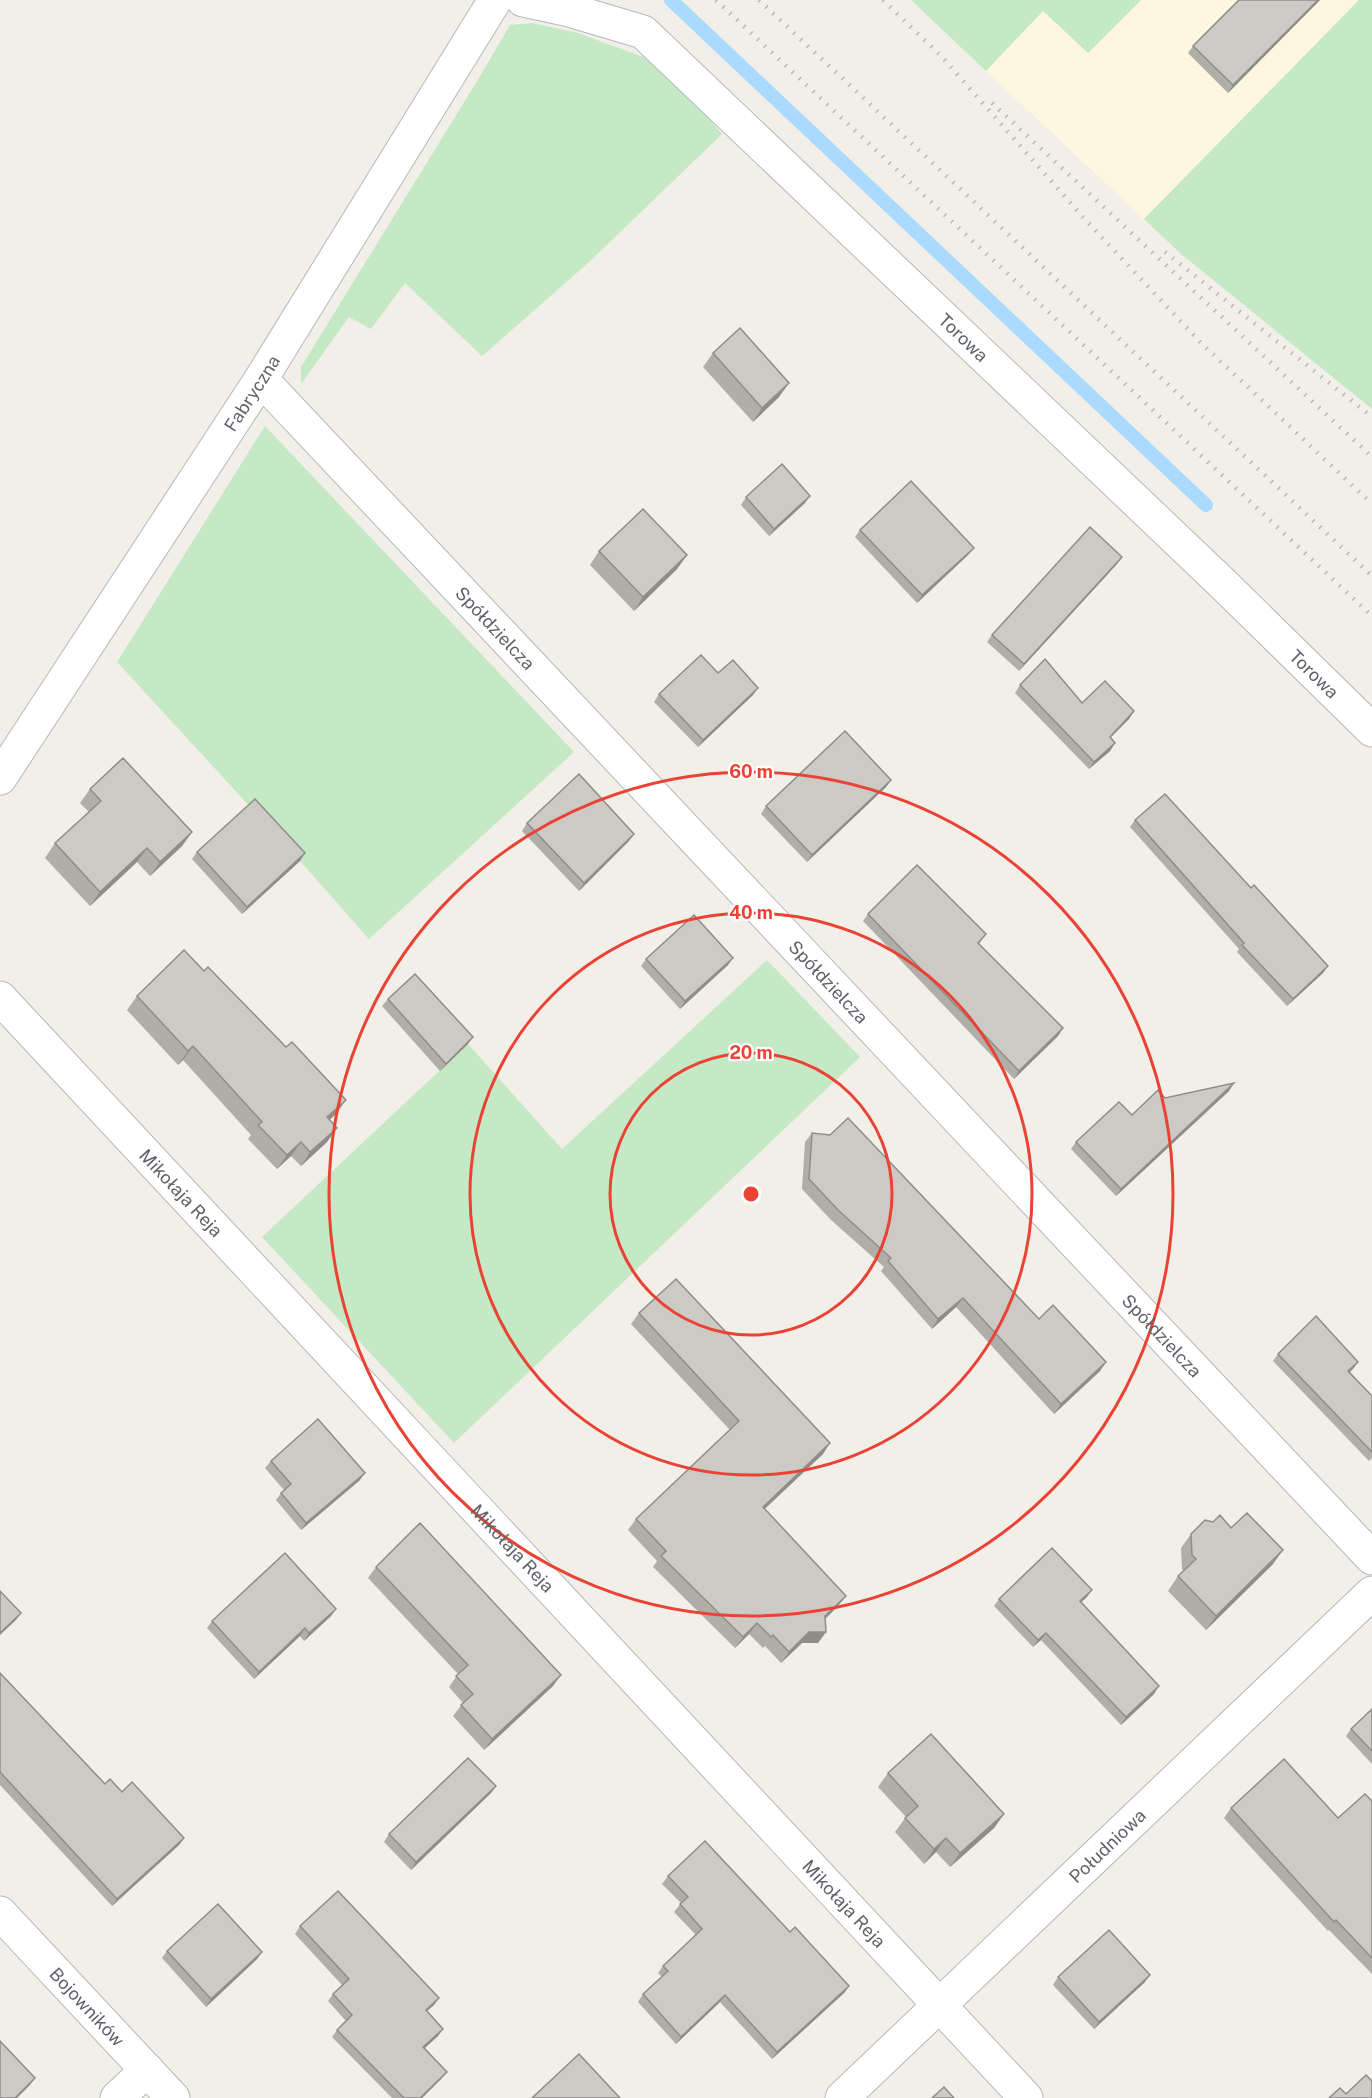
<svg xmlns="http://www.w3.org/2000/svg" width="1372" height="2098" font-family="'Public Sans',sans-serif">
<style>
.commercial{fill:#fef7e0}
.green{fill:#c5e8c5}
.lines{fill:none;stroke-linecap:round;stroke-linejoin:round}
.stream{stroke:#aadaff;stroke-width:14}
.street-casing{stroke:#b5b8bc;stroke-width:35}
.street{stroke:#fff;stroke-width:33}
.rail{stroke:#b6b7b8;stroke-width:4.5;stroke-dasharray:1.5 8;stroke-linecap:butt}
.wall{fill:#afaea9}
.shaded-wall{fill:#8f8d8a}
.building{fill:#cccac5;stroke:#8f8d8a;stroke-width:1.5}
.ring{fill:none;stroke:#ea4335;stroke-width:3}
.labels{text-anchor:middle;dominant-baseline:central;stroke-width:4.5;stroke-linejoin:round;paint-order:stroke}
.street-label{font-size:18px;fill:#5f6368;stroke:#fff}
.centre{fill:#ea4335;stroke:#fff;stroke-width:3}
.ring-label{font-size:18px;text-anchor:middle;font-weight:bold;fill:#ea4335;stroke:#fff;stroke-width:4.5;stroke-linejoin:round;paint-order:stroke}
</style>
<rect width="100%" height="100%" fill="#f1efe8"/>
<!-- commercial -->
<polygon class="commercial" points="1141,0 1359,0 1144,219 986,71 1043,11 1088,53"/>
<!-- green -->
<g class="green">
<polygon points="911,0 1141,0 1088,53 1043,11 986,71"/>
<polygon points="1359,0 1372,0 1372,409 1180,253 1144,219"/>
<polygon points="532,23 578,33 643,57 689,95 722,134 588,263 482,356 405,283 371,329 349,317 301,384 301,367 479,78 510,25"/>
<polygon points="265,426 574,752 369,939 300,861 117,662"/>
<polygon points="767,960 860,1057 454,1443 262,1237 468,1044 562,1149"/>
</g>
<g class="lines">
<!-- stream -->
<polyline class="stream" points="671,0 1206,505"/>
<!-- street casing -->
<g class="street-casing">
<g id="street">
<path id="s1" d="M523 0 569 10 643 32 1220 581 1372 730"/>
<path id="s2" d="M261 379 1372 1558"/>
<path id="s3" d="M0 778 261 379 495 0"/>
<path id="s4" d="M0 998 1026 2098"/>
<path id="s5" d="M0 1913 173 2098"/>
<polyline points="117,2098 147,2070"/>
<path id="s6" d="M842 2098 1372 1593"/>
</g>
</g>
<!-- street -->
<use href="#street" class="street"/>
<!-- rail -->
<g class="rail">
<polyline points="716,0 1372,616"/>
<polyline points="759,0 1372,576"/>
<polyline points="883,0 942,57 1082,216 1200,342 1372,504"/>
<polyline points="992,103 1372,457"/>
<polyline points="1165,252 1372,417"/>
</g>
</g>
<!-- wall -->
<g class="wall">
<polygon points="1239,0 1320,0 1228,93 1188,53 1193,46"/>
<polygon points="713,353 779,397 753,422 703,367"/>
<polygon points="746,497 805,503 769,536 741,505"/>
<polygon points="860,530 968,555 917,603 855,537"/>
<polygon points="599,551 687,555 677,569 634,611 590,565"/>
<polygon points="1117,564 1019,671 987,642 992,635"/>
<polygon points="718,673 753,695 698,747 654,702 659,694"/>
<polygon points="1020,685 1082,703 1134,711 1129,719 1110,738 1115,743 1110,751 1089,769 1015,693"/>
<polygon points="891,780 886,787 807,862 761,814 766,806"/>
<polygon points="90,789 192,832 182,846 150,876 137,862 90,906 45,858 55,843 89,812 80,803"/>
<polygon points="1135,820 1323,973 1287,1006 1237,952 1239,949 1130,827"/>
<polygon points="527,823 629,841 579,891 522,831"/>
<polygon points="197,852 305,853 300,861 242,914 192,859"/>
<polygon points="868,914 986,934 979,944 1063,1028 1058,1036 1014,1079 863,921"/>
<polygon points="646,959 728,965 680,1009 641,966"/>
<polygon points="137,996 336,1114 329,1120 337,1128 327,1142 301,1166 291,1156 277,1169 248,1139 251,1135 183,1060 178,1065 127,1010"/>
<polygon points="388,999 468,1044 440,1071 382,1006"/>
<polygon points="1229,1091 1116,1196 1071,1149 1076,1142 1165,1098"/>
<polygon points="812,1133 1039,1319 1106,1362 1100,1371 1054,1414 956,1307 932,1329 881,1271 884,1267 831,1220 802,1189 805,1142"/>
<polygon points="639,1313 823,1454 764,1509 838,1606 825,1619 826,1632 818,1643 802,1643 781,1663 765,1646 763,1648 749,1634 735,1648 653,1567 657,1561 628,1530 636,1519 730,1430 631,1324"/>
<polygon points="1278,1354 1358,1362 1350,1372 1372,1396 1372,1458 1369,1461 1273,1361"/>
<polygon points="271,1461 360,1480 301,1530 276,1500 281,1493 284,1490 265,1468"/>
<polygon points="1231,1528 1273,1564 1206,1630 1168,1591 1178,1576 1184,1571 1182,1569 1181,1548 1191,1534"/>
<polygon points="376,1567 553,1686 484,1750 453,1716 463,1703 449,1687 458,1674 368,1578"/>
<polygon points="1087,1597 1081,1602 1154,1694 1121,1725 1041,1640 1033,1647 994,1606 999,1599"/>
<polygon points="331,1616 304,1641 300,1636 254,1679 207,1628 212,1621"/>
<polygon points="0,1673 105,1784 122,1792 184,1838 179,1845 112,1906 0,1785"/>
<polygon points="1372,1709 1372,1764 1346,1736 1351,1729"/>
<polygon points="888,1773 1004,1814 994,1828 950,1867 936,1852 924,1864 895,1832 906,1817 878,1787"/>
<polygon points="496,1786 491,1793 411,1870 384,1842 389,1834"/>
<polygon points="1372,1801 1372,1974 1329,1930 1328,1931 1224,1818 1231,1808 1338,1818"/>
<polygon points="668,1876 790,1932 849,1986 844,1993 772,2059 720,2002 676,2044 638,2002 643,1994 662,1977 658,1973 663,1966 696,1935 674,1912 681,1903 662,1884"/>
<polygon points="300,1926 439,1998 434,2005 427,2011 438,2036 425,2048 447,2072 441,2079 422,2098 392,2098 332,2037 337,2030 346,2021 328,2001 333,1994 342,1985 295,1934"/>
<polygon points="167,1951 262,1952 257,1959 206,2007 162,1958"/>
<polygon points="1058,1977 1145,1982 1094,2029 1053,1985"/>
</g>
<!-- shaded-wall -->
<g class="shaded-wall">
<polygon points="1318,0 1320,0 1228,93 1233,85"/>
<polygon points="789,383 779,397 753,422 762,408"/>
<polygon points="810,496 805,503 769,536 774,529"/>
<polygon points="974,548 968,555 917,603 922,595"/>
<polygon points="687,555 677,569 634,611 643,597"/>
<polygon points="1122,557 1117,564 1019,671 1024,664"/>
<polygon points="758,688 753,695 698,747 703,740"/>
<polygon points="1134,711 1129,719 1104,744 1110,737"/>
<polygon points="1115,743 1110,751 1089,769 1094,762"/>
<polygon points="891,780 886,787 807,862 812,855"/>
<polygon points="192,832 182,846 150,876 160,862"/>
<polygon points="634,834 629,841 579,891 584,883"/>
<polygon points="147,848 137,862 90,906 100,892"/>
<polygon points="305,853 300,861 242,914 247,907"/>
<polygon points="733,958 728,965 680,1009 685,1001"/>
<polygon points="1328,966 1323,973 1287,1006 1293,999"/>
<polygon points="1063,1028 1058,1036 1014,1079 1019,1071"/>
<polygon points="473,1037 468,1044 440,1071 446,1064"/>
<polygon points="193,1046 183,1060 178,1065 188,1051"/>
<polygon points="1234,1083 1229,1091 1116,1196 1121,1189"/>
<polygon points="346,1100 336,1114 317,1131 327,1117"/>
<polygon points="337,1128 327,1142 301,1166 310,1152"/>
<polygon points="301,1142 291,1156 277,1169 287,1155"/>
<polygon points="963,1298 956,1307 932,1329 938,1319"/>
<polygon points="1106,1362 1100,1371 1054,1414 1061,1404"/>
<polygon points="1358,1362 1353,1369 1343,1378 1348,1371"/>
<polygon points="830,1443 823,1454 755,1518 763,1507"/>
<polygon points="365,1473 360,1480 301,1530 306,1523"/>
<polygon points="1283,1550 1273,1564 1206,1630 1216,1616"/>
<polygon points="1092,1590 1087,1597 1075,1608 1080,1601"/>
<polygon points="846,1596 838,1606 817,1627 825,1616"/>
<polygon points="336,1609 331,1616 304,1641 309,1633"/>
<polygon points="21,1613 16,1620 0,1635 0,1633"/>
<polygon points="757,1623 749,1634 735,1648 743,1637"/>
<polygon points="305,1628 300,1636 254,1679 259,1672"/>
<polygon points="809,1632 826,1632 818,1643 802,1643 781,1663 789,1652"/>
<polygon points="1046,1633 1041,1640 1033,1647 1038,1640"/>
<polygon points="561,1675 553,1686 484,1750 492,1739"/>
<polygon points="1159,1686 1154,1694 1121,1725 1126,1717"/>
<polygon points="496,1786 491,1793 411,1870 416,1862"/>
<polygon points="1004,1814 994,1828 950,1867 960,1853"/>
<polygon points="184,1838 179,1845 112,1906 117,1899"/>
<polygon points="946,1838 936,1852 924,1864 934,1849"/>
<polygon points="262,1952 257,1959 206,2007 211,1999"/>
<polygon points="1150,1975 1145,1982 1094,2029 1099,2022"/>
<polygon points="849,1986 844,1993 772,2059 777,2052"/>
<polygon points="725,1995 720,2002 676,2044 681,2037"/>
<polygon points="439,1998 434,2005 420,2017 426,2010"/>
<polygon points="443,2029 438,2036 418,2054 423,2047"/>
<polygon points="447,2072 441,2079 422,2098 420,2098"/>
<polygon points="35,2078 30,2085 17,2098 15,2098"/>
</g>
<!-- building -->
<g class="building">
<polygon points="1239,0 1318,0 1233,85 1193,46"/>
<polygon points="740,328 789,383 762,408 713,353"/>
<polygon points="782,464 810,496 774,529 746,497"/>
<polygon points="911,481 974,548 922,595 860,530"/>
<polygon points="643,509 687,555 643,597 599,551"/>
<polygon points="1090,527 1122,557 1024,664 992,635"/>
<polygon points="701,655 718,673 733,660 758,688 703,740 659,694"/>
<polygon points="1045,659 1082,703 1105,681 1134,711 1110,737 1115,743 1094,762 1020,685"/>
<polygon points="845,731 891,780 812,855 766,806"/>
<polygon points="123,758 192,832 160,862 147,848 100,892 55,843 101,801 90,789"/>
<polygon points="579,774 634,834 584,883 527,823"/>
<polygon points="1165,794 1251,888 1254,885 1328,966 1293,999 1242,945 1244,943 1135,820"/>
<polygon points="255,799 305,853 247,907 197,852"/>
<polygon points="917,865 986,934 978,943 1063,1028 1019,1071 868,914"/>
<polygon points="694,915 733,958 685,1001 646,959"/>
<polygon points="184,950 204,971 208,967 286,1047 292,1042 346,1100 327,1117 337,1128 310,1152 301,1142 287,1155 258,1125 262,1122 193,1046 188,1051 137,996"/>
<polygon points="415,974 473,1037 446,1064 388,999"/>
<polygon points="1234,1083 1121,1189 1076,1142 1119,1102 1132,1115 1158,1090 1165,1098"/>
<polygon points="848,1118 1039,1319 1053,1305 1106,1362 1061,1404 963,1298 938,1319 888,1261 891,1258 838,1210 809,1179 812,1133 830,1135"/>
<polygon points="676,1279 830,1443 763,1507 846,1596 825,1616 826,1632 809,1632 789,1652 773,1635 771,1637 757,1623 743,1637 661,1556 666,1551 636,1519 739,1421 639,1313"/>
<polygon points="1316,1316 1358,1362 1348,1371 1372,1396 1372,1452 1278,1354"/>
<polygon points="318,1419 365,1473 306,1523 281,1493 291,1484 271,1461"/>
<polygon points="1247,1513 1283,1550 1216,1616 1178,1576 1196,1559 1192,1555 1191,1534 1205,1520 1213,1522 1220,1515 1231,1528"/>
<polygon points="420,1523 561,1675 492,1739 461,1705 473,1694 456,1676 468,1665 376,1567"/>
<polygon points="1052,1548 1092,1590 1080,1601 1159,1686 1126,1717 1046,1633 1038,1640 999,1599"/>
<polygon points="285,1553 336,1609 309,1633 305,1628 259,1672 212,1621"/>
<polygon points="0,1591 21,1613 0,1633"/>
<polygon points="0,1673 105,1784 110,1779 122,1792 132,1782 184,1838 117,1899 0,1772"/>
<polygon points="1372,1709 1372,1751 1351,1729"/>
<polygon points="931,1734 1004,1814 960,1853 946,1838 934,1849 905,1818 918,1806 888,1773"/>
<polygon points="468,1758 496,1786 416,1862 389,1834"/>
<polygon points="1284,1759 1338,1818 1365,1794 1372,1801 1372,1958 1336,1920 1334,1922 1231,1808"/>
<polygon points="705,1841 790,1932 795,1927 849,1986 777,2052 725,1995 681,2037 643,1994 668,1971 663,1966 702,1929 680,1904 688,1897 668,1876"/>
<polygon points="338,1891 439,1998 426,2010 443,2029 423,2047 447,2072 420,2098 404,2098 337,2030 352,2015 333,1994 349,1979 300,1926"/>
<polygon points="218,1904 262,1952 211,1999 167,1951"/>
<polygon points="1109,1930 1150,1975 1099,2022 1058,1977"/>
<polygon points="0,2041 35,2078 15,2098 0,2098"/>
<polygon points="579,2054 620,2098 532,2098"/>
<polygon points="1366,2075 1372,2081 1372,2098 1329,2098 1340,2088 1346,2094"/>
<polygon points="944,2087 954,2098 932,2098"/>
</g>
<!-- distance rings -->
<g class="ring">
<circle cx="751" cy="1194" r="141"/>
<circle cx="751" cy="1194" r="281"/>
<circle cx="751" cy="1194" r="422"/>
</g>
<g class="labels">
<!-- street labels -->
<g class="street-label">
<text stroke="none"><textPath href="#s1" startOffset="567">Torowa</textPath></text>
<text stroke="none"><textPath href="#s3" startOffset="460">Fabryczna</textPath></text>
<text stroke="none"><textPath href="#s2" startOffset="342">Spółdzielcza</textPath></text>
<text stroke="none"><textPath href="#s1" startOffset="1053">Torowa</textPath></text>
<text stroke="none"><textPath href="#s2" startOffset="828">Spółdzielcza</textPath></text>
<text stroke="none"><textPath href="#s4" startOffset="266">Mikołaja Reja</textPath></text>
<text stroke="none"><textPath href="#s2" startOffset="1314">Spółdzielcza</textPath></text>
<text stroke="none"><textPath href="#s4" startOffset="752">Mikołaja Reja</textPath></text>
<text stroke="none"><textPath href="#s6" startOffset="366">Południowa</textPath></text>
<text stroke="none"><textPath href="#s4" startOffset="1238">Mikołaja Reja</textPath></text>
<text stroke="none"><textPath href="#s5" startOffset="128">Bojowników</textPath></text>
</g>
</g>
<circle cx="751" cy="1194" r="9" class="centre"/>
<g class="ring-label">
<text x="751" y="778">60 m</text>
<text x="751" y="919">40 m</text>
<text x="751" y="1059">20 m</text>
</g>
</svg>
